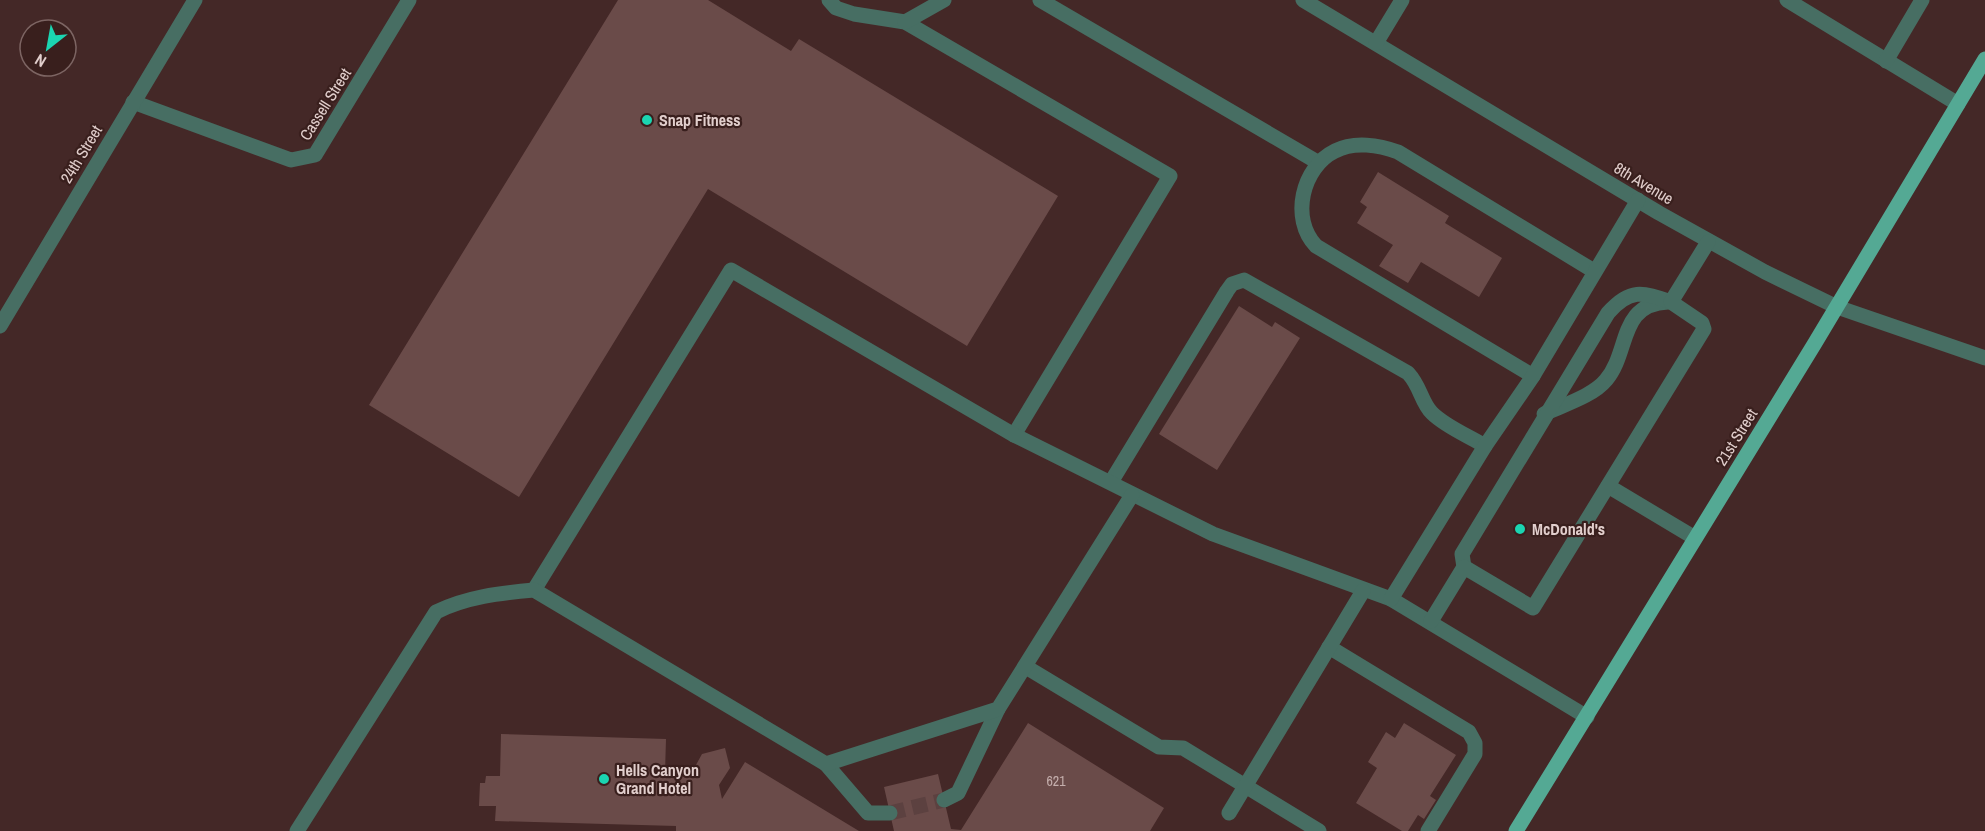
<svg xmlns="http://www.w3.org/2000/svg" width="1985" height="831" font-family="'Archivo Narrow',sans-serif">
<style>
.building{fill:#6a4b49}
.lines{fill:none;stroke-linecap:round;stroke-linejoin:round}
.minor-tunnel{stroke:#5c4140;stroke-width:15;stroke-dasharray:15 8;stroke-linecap:butt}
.minor{stroke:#476e63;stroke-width:15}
.major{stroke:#54a994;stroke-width:15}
.poi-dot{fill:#1bd5b1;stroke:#391f1d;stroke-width:2}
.labels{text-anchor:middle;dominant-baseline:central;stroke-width:4.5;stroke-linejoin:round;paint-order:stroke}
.number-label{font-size:14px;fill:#c4aeac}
.street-label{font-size:16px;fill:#e2cfcd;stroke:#391f1d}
.poi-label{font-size:16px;font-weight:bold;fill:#e2cfcd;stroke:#391f1d;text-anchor:start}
</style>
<rect width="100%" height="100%" fill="#442827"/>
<!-- building -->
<g class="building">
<polygon points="618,0 708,0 791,51 799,39 1058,196 967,346 708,189 519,497 369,405"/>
<polygon points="1378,172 1449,216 1445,223 1502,258 1479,297 1421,262 1408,283 1379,266 1393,245 1357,223 1367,207 1360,202"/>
<polygon points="1239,306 1272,327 1275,322 1300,338 1217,470 1159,434"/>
<polygon points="1028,723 1164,808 1150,831 894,831 884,787 938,774 951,829 961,830"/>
<polygon points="1404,723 1456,755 1430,796 1436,800 1424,819 1418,815 1408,831 1402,831 1356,803 1377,768 1368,762 1386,732 1395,738"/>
<polygon points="501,734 666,739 665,773 691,774 702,754 725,748 730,768 719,785 722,799 745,762 859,831 676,831 676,826 495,821 496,806 479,806 480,783 485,783 486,776 500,776"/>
</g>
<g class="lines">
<!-- minor-tunnel -->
<polyline class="minor-tunnel" points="890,813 944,800"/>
<!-- minor -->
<g class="minor">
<polyline points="829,0 836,8 854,14 905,22 1170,176 1014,435"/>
<polyline points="1040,0 1319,163"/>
<polyline points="1303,0 1659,213 1765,272 1837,307 1985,358"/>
<polyline points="1787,0 1958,104"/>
<polyline points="905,22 944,0"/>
<polyline points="1376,43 1402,0"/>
<polyline points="1886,61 1922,0"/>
<polyline points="133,102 291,160 315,155 409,0"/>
<polyline points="0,326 195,0"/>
<path d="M1533 376 1316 246C1290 219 1302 167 1335 151 1354 141 1379 145 1398 152L1594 271"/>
<path d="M1544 414C1563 405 1593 396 1606 380 1630 352 1618 304 1668 302"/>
<path d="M1111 482 1227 291 1232 284 1244 280 1408 373C1421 387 1421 402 1432 413 1446 427 1469 436 1485 446"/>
<polyline points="1608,486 1695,538"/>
<path d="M1464 567 1462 554 1608 313C1630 288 1642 292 1671 302"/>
<polyline points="534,590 731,270 1014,435 1213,534 1391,599 1587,717"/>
<polyline points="1391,599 1485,446 1533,376 1638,200"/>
<polyline points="1431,621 1464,567 1533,608 1704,329 1702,323 1671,302 1708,242"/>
<polyline points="1329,647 1469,732 1475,743 1475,754 1428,831"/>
<polyline points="1026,667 1159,747 1183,748 1319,831"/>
<polyline points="826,764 868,813 890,813"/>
<polyline points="944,800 958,793 998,709"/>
<polyline points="1229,813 1363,591"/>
<path d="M297 831 436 612C466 597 500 593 534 590L826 764 998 709 1132 495"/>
</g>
<!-- major -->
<polyline class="major" points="1516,831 1815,343 1985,59"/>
</g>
<!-- markers -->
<g class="poi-dot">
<circle cx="647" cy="120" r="6"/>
<circle cx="1520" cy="529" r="6"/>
<circle cx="604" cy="779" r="6"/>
</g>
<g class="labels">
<!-- number labels -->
<g class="number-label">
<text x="1056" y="781">621</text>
</g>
<!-- street labels -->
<g class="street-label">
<text transform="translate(325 104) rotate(-58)">Cassell Street</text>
<text transform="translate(81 154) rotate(-59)">24th Street</text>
<text transform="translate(1644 183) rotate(31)">8th Avenue</text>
<text transform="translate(1736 437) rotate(-58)">21st Street</text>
</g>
<!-- poi labels -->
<g class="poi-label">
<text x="659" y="120">Snap Fitness</text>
<text x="1532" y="529">McDonald's</text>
<text x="616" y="770">Hells Canyon<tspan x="616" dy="18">Grand Hotel</tspan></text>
</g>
</g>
<!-- north arrow -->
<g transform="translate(48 48) rotate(211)"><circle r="28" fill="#391f1d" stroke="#7d6563" stroke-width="1.5"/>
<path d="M0-4.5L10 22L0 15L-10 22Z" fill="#1bd5b1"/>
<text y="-9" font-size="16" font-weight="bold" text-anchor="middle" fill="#e2cfcd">N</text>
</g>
</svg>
